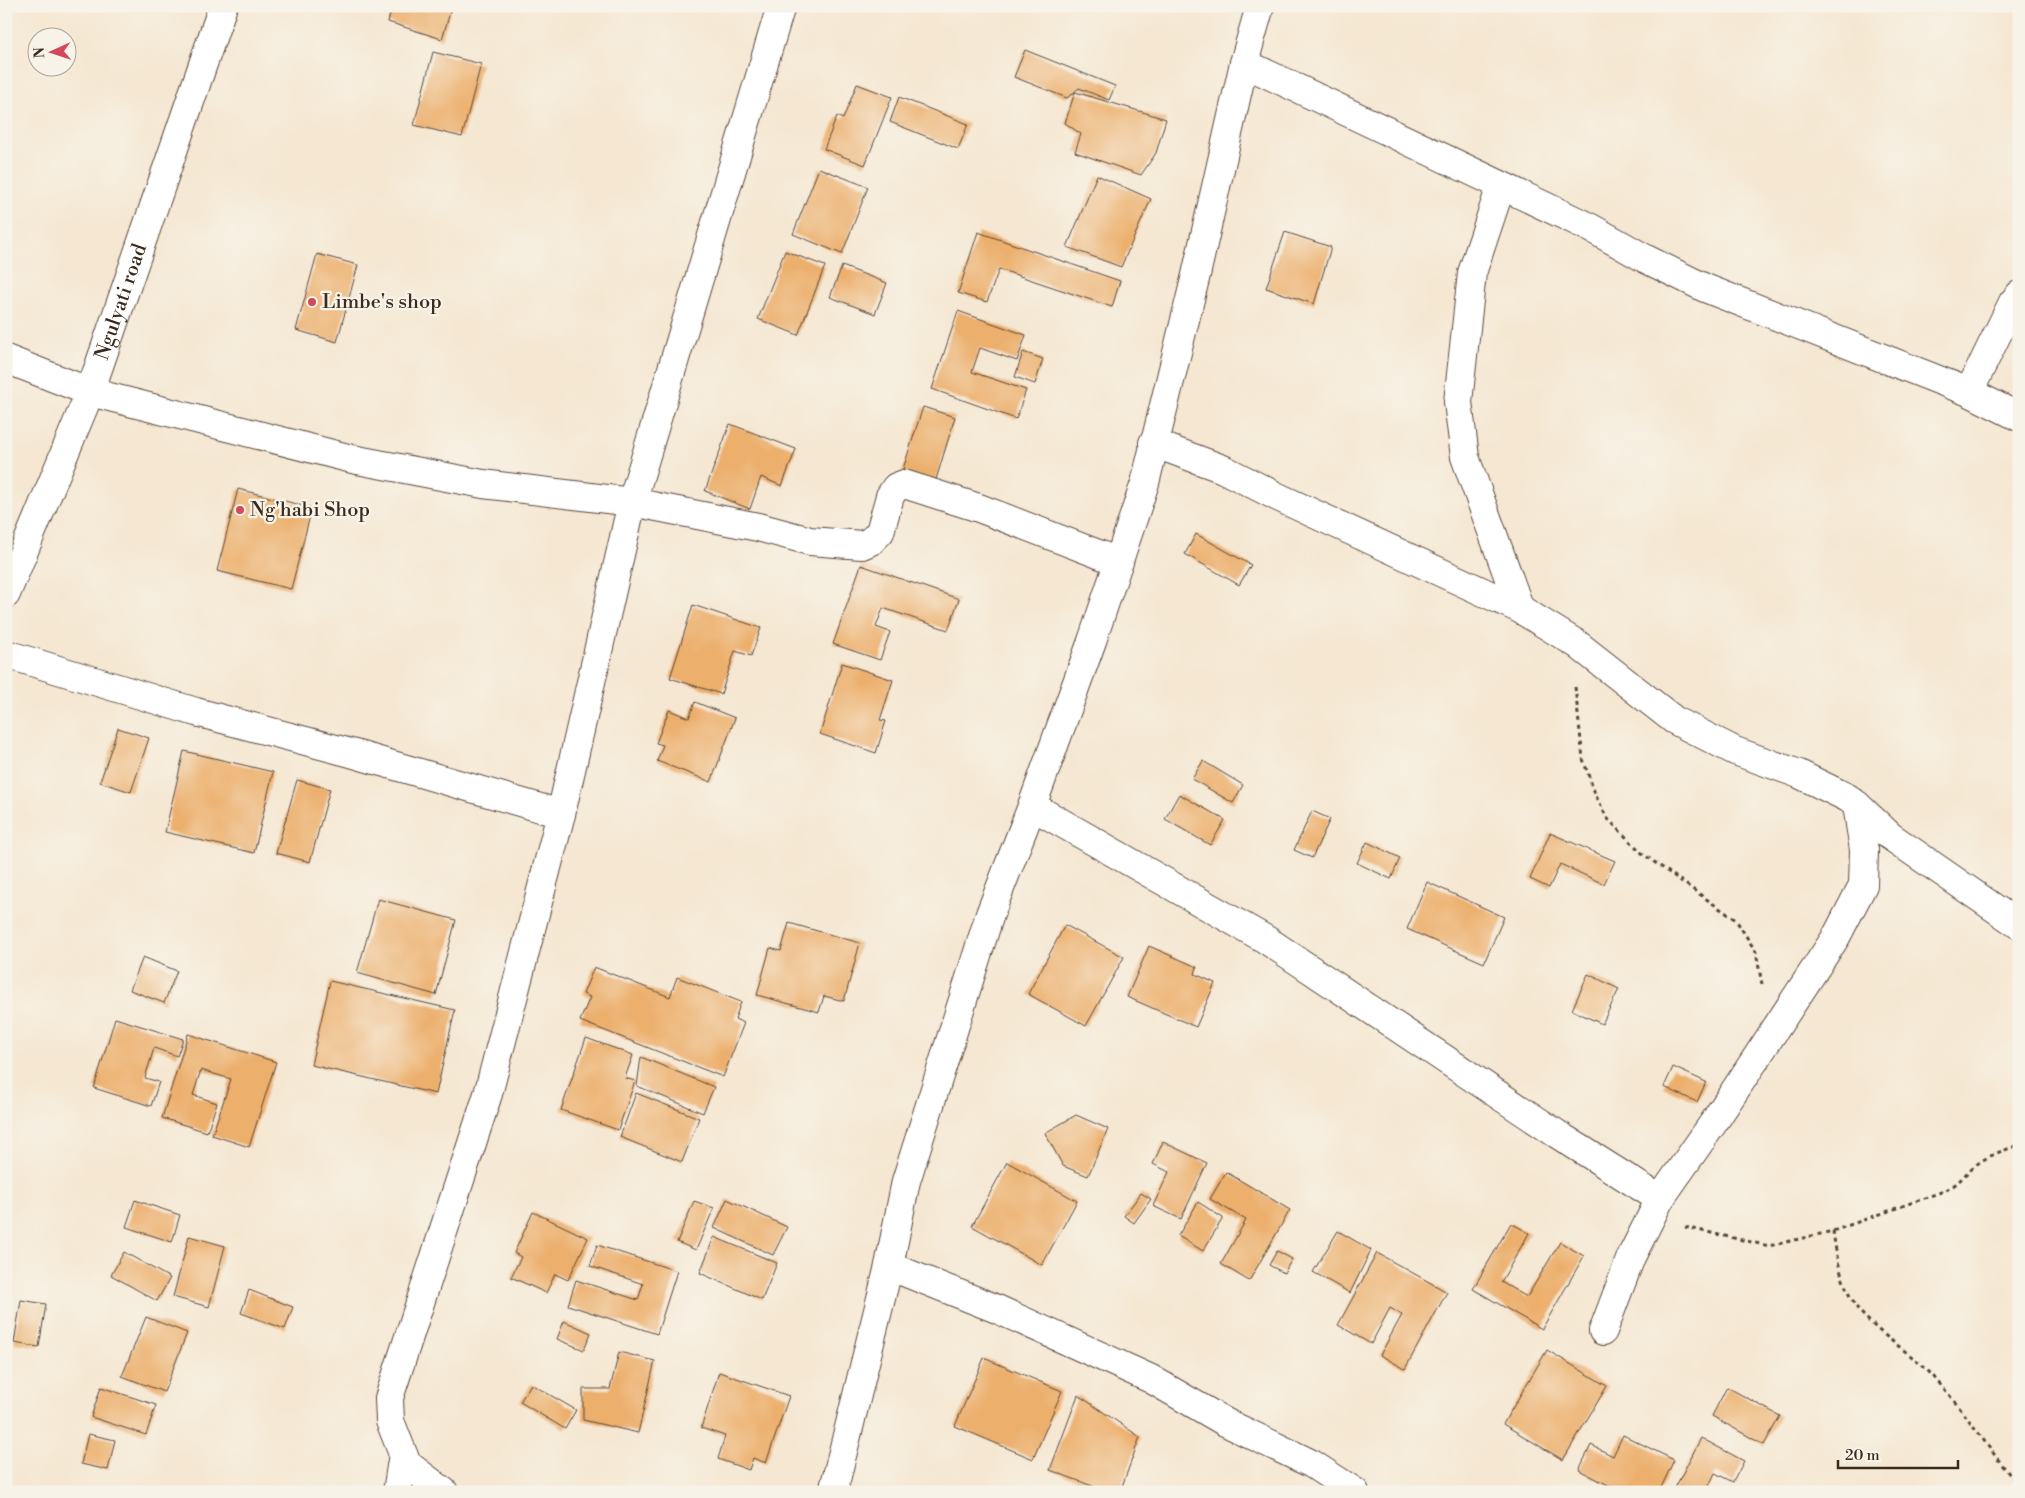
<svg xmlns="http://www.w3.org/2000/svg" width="2025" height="1498" font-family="'Libre Bodoni',serif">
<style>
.building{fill:#ecaf6c}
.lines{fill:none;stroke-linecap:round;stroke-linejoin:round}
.street-casing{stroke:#574639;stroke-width:30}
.secondary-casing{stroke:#574639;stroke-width:30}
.path{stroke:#574639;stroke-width:3;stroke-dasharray:4 4;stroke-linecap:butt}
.street{stroke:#fff;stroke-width:28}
.secondary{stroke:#fff;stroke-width:28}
.poi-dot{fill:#d1495b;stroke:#f7f3e8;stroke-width:2}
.labels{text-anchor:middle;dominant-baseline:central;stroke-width:4.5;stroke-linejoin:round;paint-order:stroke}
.poi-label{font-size:20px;fill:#3b2a1e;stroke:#f7f3e8;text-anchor:start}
.street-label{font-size:20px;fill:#3b2a1e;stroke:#f7f3e8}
</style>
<rect width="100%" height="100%" fill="#f7f3e8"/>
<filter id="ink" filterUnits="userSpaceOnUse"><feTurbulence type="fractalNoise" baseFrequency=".02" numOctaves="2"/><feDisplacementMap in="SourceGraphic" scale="10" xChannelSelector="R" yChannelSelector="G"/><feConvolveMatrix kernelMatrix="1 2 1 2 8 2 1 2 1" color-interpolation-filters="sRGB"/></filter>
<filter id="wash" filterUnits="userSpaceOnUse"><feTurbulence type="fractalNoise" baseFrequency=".0096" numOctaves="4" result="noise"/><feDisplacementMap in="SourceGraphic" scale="20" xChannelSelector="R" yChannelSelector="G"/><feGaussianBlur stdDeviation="1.12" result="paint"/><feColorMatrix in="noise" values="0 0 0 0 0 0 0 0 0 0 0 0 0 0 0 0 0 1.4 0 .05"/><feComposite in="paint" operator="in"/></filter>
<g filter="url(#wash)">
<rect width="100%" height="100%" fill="#f5e7d2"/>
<g id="blocks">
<!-- building -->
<g class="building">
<polygon points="392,6 452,6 442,39 388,22"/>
<polygon points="1025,50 1115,86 1109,100 1079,88 1067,98 1014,77"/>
<polygon points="433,52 481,64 462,137 414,125"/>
<polygon points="857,84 892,97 865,165 824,149 837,116 843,119"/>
<polygon points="1075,92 1166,119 1156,153 1141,175 1075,152 1081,134 1065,123"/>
<polygon points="899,97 968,124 958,149 890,122"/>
<polygon points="819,168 868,187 842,254 793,234"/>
<polygon points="1097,175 1151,199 1121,267 1067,247"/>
<polygon points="978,232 1120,281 1112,307 999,269 987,302 958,293"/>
<polygon points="1285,232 1331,247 1314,304 1266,288"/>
<polygon points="785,251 825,266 798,335 758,319"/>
<polygon points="317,254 358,265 337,342 296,330"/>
<polygon points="842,266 887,283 875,314 830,297"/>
<polygon points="958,311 1026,335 1017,361 980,348 972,372 1026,390 1016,419 932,389"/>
<polygon points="1023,352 1043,359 1035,384 1015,377"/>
<polygon points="923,407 955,417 934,486 901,475"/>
<polygon points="730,424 796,449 782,486 761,477 750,509 705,491"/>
<polygon points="238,489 312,508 291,589 217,571"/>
<polygon points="1196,534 1251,565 1239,585 1185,554"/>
<polygon points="861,565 959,599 948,630 883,608 876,627 890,632 880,660 833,644"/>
<polygon points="693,605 761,628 751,656 735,651 721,694 670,678"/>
<polygon points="842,663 893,680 880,720 886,721 876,753 820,734"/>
<polygon points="695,702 735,718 711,782 657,761 663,745 656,743 669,710 689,718"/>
<polygon points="118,728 149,738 131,792 100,782"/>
<polygon points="184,751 273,772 254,853 165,832"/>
<polygon points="1203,761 1243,785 1233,803 1192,779"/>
<polygon points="297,780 330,789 310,862 276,853"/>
<polygon points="1179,794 1225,820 1210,845 1165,819"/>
<polygon points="1312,811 1330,819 1312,858 1294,850"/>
<polygon points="1550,833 1615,861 1604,884 1560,864 1549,888 1530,879"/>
<polygon points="1367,842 1400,858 1391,879 1357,863"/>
<polygon points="1427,882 1504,917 1484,963 1407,929"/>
<polygon points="378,899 456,920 436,995 357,973"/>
<polygon points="789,923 860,943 844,1001 824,996 819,1012 757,995 770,948 781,951"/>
<polygon points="1065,925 1124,957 1086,1026 1028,994"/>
<polygon points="1149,946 1197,967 1195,974 1215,983 1196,1027 1127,997"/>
<polygon points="143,957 177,971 164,1003 130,990"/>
<polygon points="594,967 670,997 677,977 741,1002 735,1019 744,1023 723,1077 580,1021 590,997 583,994"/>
<polygon points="1588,974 1619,989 1602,1024 1572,1010"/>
<polygon points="330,981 455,1010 436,1094 311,1065"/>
<polygon points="115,1018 183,1039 177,1056 154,1048 145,1078 159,1082 151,1106 94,1088"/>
<polygon points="188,1034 276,1062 249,1147 212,1135 231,1079 201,1070 193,1095 217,1103 207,1132 162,1118"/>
<polygon points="586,1038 633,1055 625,1078 635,1081 618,1130 561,1110"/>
<polygon points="641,1057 714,1087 703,1113 637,1086"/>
<polygon points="1673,1067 1706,1082 1697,1102 1664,1087"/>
<polygon points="636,1093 699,1118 682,1162 620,1137"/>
<polygon points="1076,1115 1108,1129 1088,1176 1063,1166 1045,1133"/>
<polygon points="1163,1142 1207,1163 1181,1219 1153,1206 1169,1172 1153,1164"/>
<polygon points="1007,1162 1077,1201 1042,1265 972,1226"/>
<polygon points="1226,1172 1290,1210 1249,1281 1221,1264 1246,1220 1210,1199"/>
<polygon points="1141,1193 1151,1199 1134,1223 1124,1216"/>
<polygon points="727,1199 787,1227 773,1255 714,1228"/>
<polygon points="135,1200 180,1215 172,1242 126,1227"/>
<polygon points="694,1201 714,1208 696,1250 677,1242"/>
<polygon points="1198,1202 1223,1218 1203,1251 1178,1236"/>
<polygon points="533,1212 588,1238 568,1280 555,1274 546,1293 511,1277 521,1257 514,1253"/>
<polygon points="1511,1223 1529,1233 1501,1282 1527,1297 1560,1242 1584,1256 1542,1329 1473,1289"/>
<polygon points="1338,1231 1371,1250 1350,1293 1313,1272"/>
<polygon points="189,1236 225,1246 209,1307 173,1297"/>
<polygon points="714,1237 777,1263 762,1300 700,1273"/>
<polygon points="597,1245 677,1271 657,1334 568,1305 576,1280 638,1300 643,1284 590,1266"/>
<polygon points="1277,1251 1292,1259 1284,1273 1269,1265"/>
<polygon points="124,1252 170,1278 157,1301 111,1275"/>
<polygon points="1377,1253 1447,1292 1405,1369 1380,1355 1402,1315 1390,1308 1371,1344 1338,1325"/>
<polygon points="249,1290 293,1307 285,1329 241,1313"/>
<polygon points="21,1300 46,1304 39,1347 14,1343"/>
<polygon points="146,1317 187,1333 164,1392 122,1376"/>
<polygon points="564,1321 591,1333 584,1350 557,1339"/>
<polygon points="1547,1350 1607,1386 1563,1460 1503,1424"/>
<polygon points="619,1352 655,1361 638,1433 583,1420 583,1389 610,1389"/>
<polygon points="984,1358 1062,1391 1033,1459 955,1426"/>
<polygon points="719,1372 789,1396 766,1463 753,1458 749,1470 718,1459 725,1436 701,1428"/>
<polygon points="531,1384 576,1410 565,1429 520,1402"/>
<polygon points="101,1387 156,1405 146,1435 91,1417"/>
<polygon points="1727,1387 1780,1416 1764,1445 1712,1416"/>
<polygon points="1078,1395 1140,1437 1120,1492 1108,1492 1050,1470"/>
<polygon points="88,1434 115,1440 108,1470 81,1464"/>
<polygon points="1623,1435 1674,1460 1659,1492 1613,1492 1616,1489 1579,1470 1591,1445 1613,1456"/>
<polygon points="1701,1438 1744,1461 1733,1482 1715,1473 1706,1492 1673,1492"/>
</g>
</g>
</g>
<g filter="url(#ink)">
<use href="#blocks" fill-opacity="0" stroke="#574639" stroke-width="1"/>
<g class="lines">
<!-- street casing -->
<g class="street-casing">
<g id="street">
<polyline points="1244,63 1591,228 1646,259 1705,288 1969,392 2019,417"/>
<polyline points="1501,186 1472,273 1458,402 1465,457 1520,609"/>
<polyline points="6,359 90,392 352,459 483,484 632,502 758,527 810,541 862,545 871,541 880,532 890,496 896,487 904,484 979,508 1119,562"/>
<polyline points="1969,392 2013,302 2019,295"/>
<polyline points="1153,443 1223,469 1278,497 1520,609 1577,644 1674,720 1735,751 1799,774 1848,798 1857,805 1890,836 2019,925"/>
<polyline points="6,654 196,712 351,753 561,814"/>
<polyline points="1032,806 1265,939 1557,1134 1660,1199"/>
<polyline points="889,1266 997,1309 1151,1379 1225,1422 1312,1464 1355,1492"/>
<polyline points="1603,1331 1631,1257 1660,1199 1714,1122 1836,937 1863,885 1864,850 1857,805"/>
<polyline points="397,1492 403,1454"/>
<polyline points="444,1492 407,1464 390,1421 389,1398 488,1094 561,814 632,502 781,6"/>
<polyline points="833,1492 889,1266 906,1181 990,914 1032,806 1092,641 1145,483 1196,275 1244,63 1260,6"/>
</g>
</g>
<!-- secondary casing -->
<g class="secondary-casing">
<g id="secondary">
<path id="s1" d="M6 594 90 392 223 6"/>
</g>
</g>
<!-- path -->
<g class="path">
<polyline points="1575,687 1583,759 1595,794 1607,818 1643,854 1736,920 1756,952 1762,984"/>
<path d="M1685 1227 1769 1246 1833 1231 1944 1191C1960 1183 1960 1179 1972 1168 1986 1156 2002 1151 2019 1145"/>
<path d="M1833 1231C1837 1260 1843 1297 1866 1318 1886 1339 1912 1354 1932 1375 1964 1410 1989 1450 2019 1486"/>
</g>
<!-- street -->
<use href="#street" class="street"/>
<!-- secondary -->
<use href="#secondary" class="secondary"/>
</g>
</g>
<!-- markers -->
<g class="poi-dot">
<circle cx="312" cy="302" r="5"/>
<circle cx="240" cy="510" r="5"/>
</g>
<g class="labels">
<!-- poi labels -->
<g class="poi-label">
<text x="322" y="302">Limbe's shop</text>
<text x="250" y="510">Ng'habi Shop</text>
</g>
<!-- street labels -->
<g class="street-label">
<text stroke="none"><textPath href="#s1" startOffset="314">Ngulyati road</textPath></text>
</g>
</g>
<!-- margin -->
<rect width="2025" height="1498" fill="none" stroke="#f7f3e8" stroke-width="25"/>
<!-- north arrow -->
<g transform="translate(52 52) rotate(267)"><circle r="24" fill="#f7f3e8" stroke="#aca397"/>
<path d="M0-4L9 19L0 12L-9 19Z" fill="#d1495b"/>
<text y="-8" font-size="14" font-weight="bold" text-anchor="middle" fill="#3b2a1e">N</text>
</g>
<!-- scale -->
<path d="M1838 1460v8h120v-8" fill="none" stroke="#3b2a1e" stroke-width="2.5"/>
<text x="1845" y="1460" font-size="15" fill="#3b2a1e" stroke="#f7f3e8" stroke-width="4" paint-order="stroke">20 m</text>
</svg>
